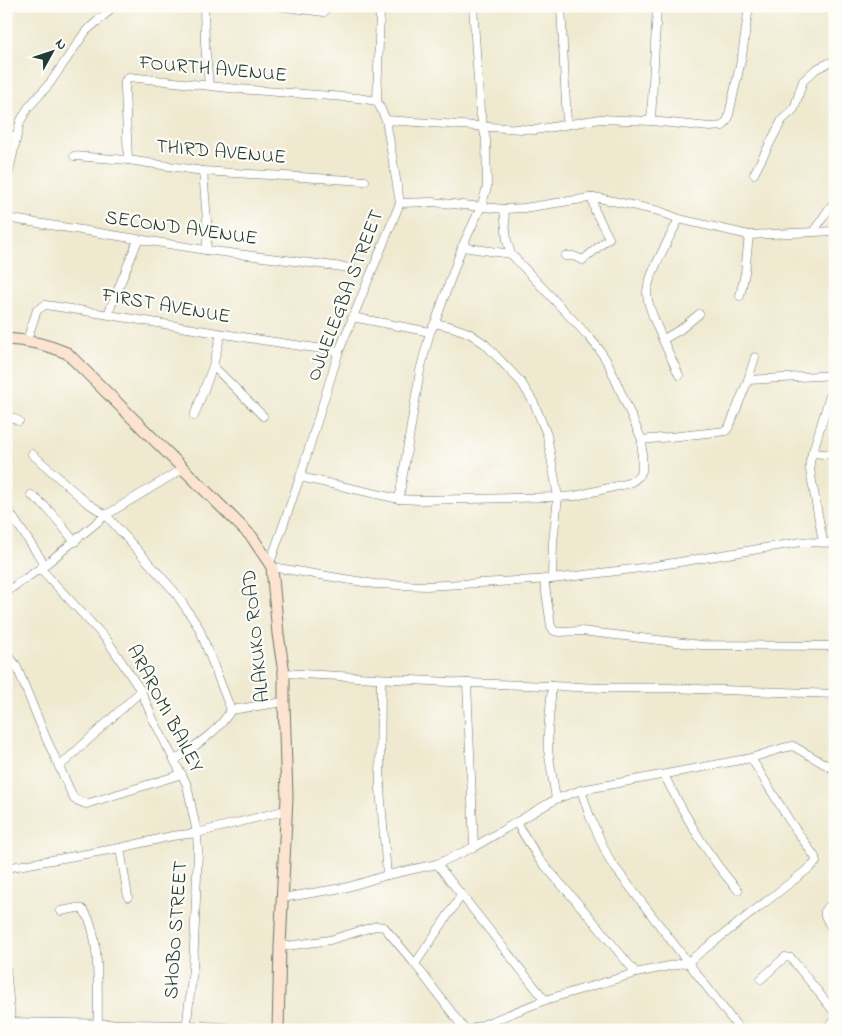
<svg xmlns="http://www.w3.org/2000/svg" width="841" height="1036" font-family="'Indie Flower',sans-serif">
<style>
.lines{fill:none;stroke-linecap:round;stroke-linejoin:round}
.street-casing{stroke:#68796a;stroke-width:9}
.secondary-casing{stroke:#68796a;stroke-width:13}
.street{stroke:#fff;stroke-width:8}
.secondary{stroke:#fde4d1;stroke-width:11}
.labels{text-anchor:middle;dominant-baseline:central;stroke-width:4.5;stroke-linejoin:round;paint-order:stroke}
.street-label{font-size:20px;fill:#1f3d34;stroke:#fdfcf7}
</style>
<rect width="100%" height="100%" fill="#fdfcf7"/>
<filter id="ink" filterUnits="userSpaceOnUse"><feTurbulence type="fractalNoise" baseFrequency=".02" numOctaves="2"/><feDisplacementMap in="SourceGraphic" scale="10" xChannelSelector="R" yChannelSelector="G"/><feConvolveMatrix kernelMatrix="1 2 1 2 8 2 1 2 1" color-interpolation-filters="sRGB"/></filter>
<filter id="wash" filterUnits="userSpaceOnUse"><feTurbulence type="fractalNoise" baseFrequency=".0096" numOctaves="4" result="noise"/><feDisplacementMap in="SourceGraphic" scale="20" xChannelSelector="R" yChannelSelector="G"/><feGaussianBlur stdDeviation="1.12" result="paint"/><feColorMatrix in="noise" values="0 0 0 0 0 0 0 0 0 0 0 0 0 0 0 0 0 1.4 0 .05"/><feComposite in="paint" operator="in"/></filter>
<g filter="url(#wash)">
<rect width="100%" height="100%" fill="#efe9cf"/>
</g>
<g filter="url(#ink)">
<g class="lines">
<!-- street casing -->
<g class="street-casing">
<g id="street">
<polyline points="204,6 205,44 209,85"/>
<polyline points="277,6 324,12"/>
<polyline points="561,6 567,124"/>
<polyline points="386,120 535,130 600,119 651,121 710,127 723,126 728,119 742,56 749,6"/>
<polyline points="651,121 657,6"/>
<polyline points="6,130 16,140"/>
<polyline points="74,156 128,160 203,171 365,181"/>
<polyline points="128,160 125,88 125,81 129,77 238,89 358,98 377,101"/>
<polyline points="203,171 208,233 206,250"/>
<polyline points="754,174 782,120 794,109 803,81 816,69 835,60"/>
<polyline points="6,185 20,122 28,108 50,83 86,31 108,12 111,6"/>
<polyline points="400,203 432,202 504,209 524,208 589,198 599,198 659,211 679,219 749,235 835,231"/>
<polyline points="6,218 206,250 351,268"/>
<path d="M679 219C671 235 647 277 647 293 647 310 671 357 679 375"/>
<polyline points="813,232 835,200"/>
<polyline points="462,247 511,254"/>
<polyline points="565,256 573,256 583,260 609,238 595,211 592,198"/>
<polyline points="740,296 745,273 749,235"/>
<polyline points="108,314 138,240"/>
<polyline points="352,317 430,332"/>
<polyline points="435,323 452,327 469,333 485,344 521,382 534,403 547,435 558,497 553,542 552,579"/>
<polyline points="664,339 681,329 699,314"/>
<path d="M27 340 37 310 45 305C143 319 240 339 339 351"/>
<polyline points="213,366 263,416"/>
<polyline points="748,380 835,375"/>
<polyline points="6,415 19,421"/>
<polyline points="194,416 213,366 221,334"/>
<polyline points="642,440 726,431 730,425 748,380 755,357"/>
<polyline points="812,453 835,455"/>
<path d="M32 454 86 502 106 515 175 592 199 628 231 710C218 732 196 745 175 760"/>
<polyline points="300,477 399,499 419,500 558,497 575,496 626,484 633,481 639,476 642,471 642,440 608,363 599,349 589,337 511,254 507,241 504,209"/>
<path d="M31 495C49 507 61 525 75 542"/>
<polyline points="399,499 420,371 430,332 435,323 462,247 481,207 487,187 486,140 480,111 473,6"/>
<polyline points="6,507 45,565"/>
<polyline points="823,542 810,470 810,461 835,379"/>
<polyline points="270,563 300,477 339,351 400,203 386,120 377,101 380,11 377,6"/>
<polyline points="272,567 375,584 426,586 552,579 649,567 801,542 835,543"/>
<polyline points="40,568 107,640 141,691 153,719 187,785 197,833 198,852 193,968 186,1030"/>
<polyline points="544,579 551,626 554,631 560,632 581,631 701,645 835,646"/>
<polyline points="6,592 45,565 106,515 184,468"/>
<polyline points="6,653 16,665 46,738 74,799 86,804 182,774"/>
<polyline points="284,673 467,683 605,688 670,688 835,694"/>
<polyline points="381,679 380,788 387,875"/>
<polyline points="467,683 474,847"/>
<polyline points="552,686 548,733 548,750 556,799"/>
<polyline points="231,710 284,702"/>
<polyline points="59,767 141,691"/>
<path d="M664 775C685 815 707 856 738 890"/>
<polyline points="581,790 590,817 610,861 740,1030"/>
<polyline points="516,822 539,859 589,916 636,973"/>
<polyline points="120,848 128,897"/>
<polyline points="437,864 545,1000"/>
<polyline points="6,868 120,848 172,836 197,833 287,810"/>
<polyline points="282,898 348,887 387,875 437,864 474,847 556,799 581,790 751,758 783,748 793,746 835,770"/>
<polyline points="835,901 825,910 825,916 835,935"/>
<path d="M61 911 77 908 82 909C102 926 97 1004 98 1030"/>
<polyline points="280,947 330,940 376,926 384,927 415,964 465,1030"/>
<polyline points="415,964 461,896"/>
<polyline points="6,968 12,1030"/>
<polyline points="761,979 785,957 791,958 835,1013"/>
<polyline points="6,1022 187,1025 277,1030"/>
<polyline points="470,1030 545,1000 636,973 688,962 812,866 816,862 815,857 789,820 751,758"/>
<polyline points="823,1030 835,1021"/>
</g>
</g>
<!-- secondary casing -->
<g class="secondary-casing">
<path id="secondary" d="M6 339C29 340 46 344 67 353L252 537 272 567 278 634 284 673V702L287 797 280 947 278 1030"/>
</g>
<!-- street -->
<use href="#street" class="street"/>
<!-- secondary -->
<use href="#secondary" class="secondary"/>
</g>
</g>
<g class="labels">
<!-- street labels -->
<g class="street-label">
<text transform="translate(213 70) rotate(5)">FOURTH AVENUE</text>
<text transform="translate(221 153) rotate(5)">THIRD AVENUE</text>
<text transform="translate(181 229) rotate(8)">SECOND AVENUE</text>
<text transform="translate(346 296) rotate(-69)">OJUELEGBA STREET</text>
<text transform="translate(166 307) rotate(10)">FIRST AVENUE</text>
<text transform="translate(257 636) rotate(-96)">ALAKUKO ROAD</text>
<text transform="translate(164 709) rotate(62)">ARAROMI BAILEY</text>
<text transform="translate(177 930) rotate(-86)">SHOBO STREET</text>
</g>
</g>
<!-- margin -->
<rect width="841" height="1036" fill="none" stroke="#fdfcf7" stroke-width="25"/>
<!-- north arrow -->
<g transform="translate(52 52) rotate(50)" stroke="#fdfcf7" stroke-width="4" paint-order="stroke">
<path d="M0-4L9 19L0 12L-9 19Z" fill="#1f3d34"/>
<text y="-8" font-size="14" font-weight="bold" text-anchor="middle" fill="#1f3d34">N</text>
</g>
</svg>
